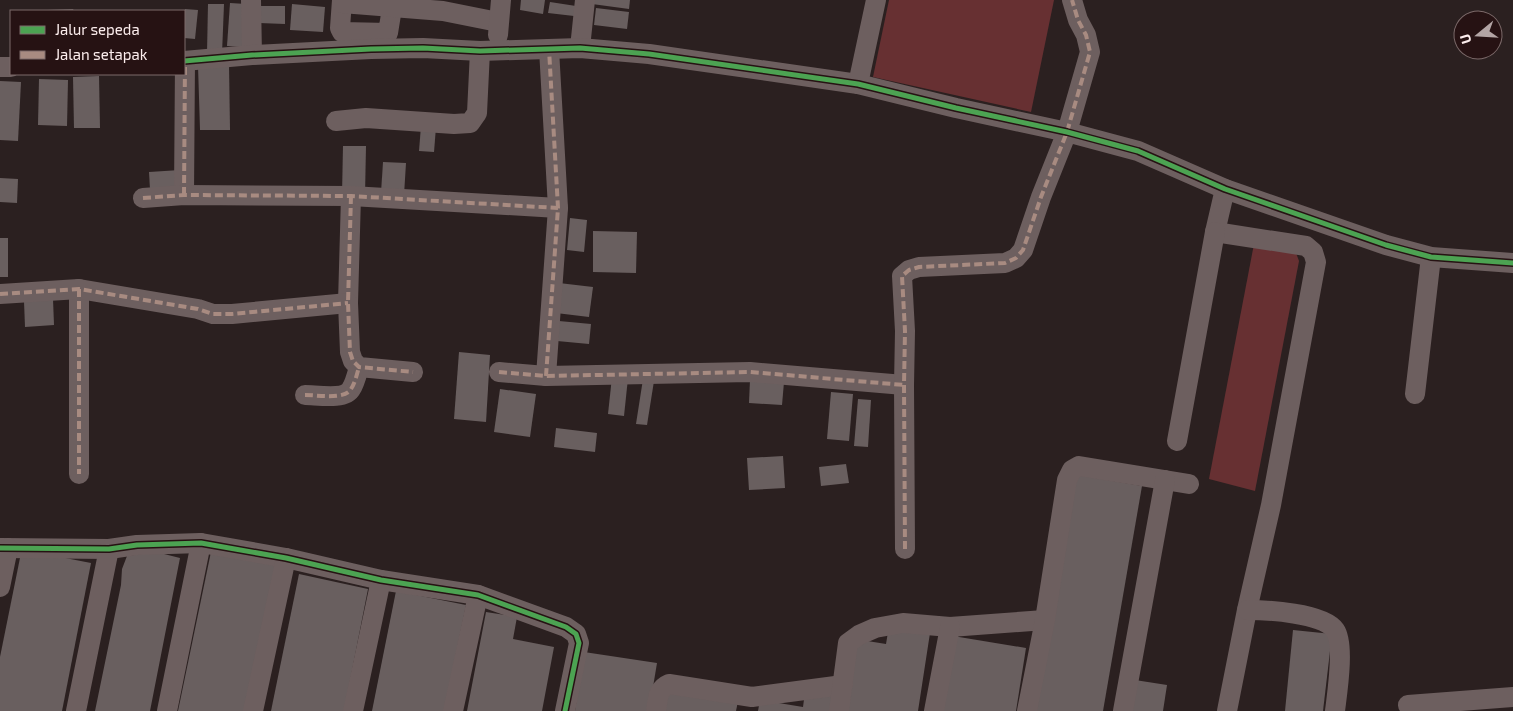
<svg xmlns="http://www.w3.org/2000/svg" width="1513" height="711" font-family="'Exo 2',sans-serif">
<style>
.green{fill:#673032}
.building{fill:#695f5f}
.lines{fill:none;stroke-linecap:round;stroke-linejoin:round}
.street{stroke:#6d5f5f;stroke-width:20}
.quiet{stroke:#a88b81;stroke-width:4;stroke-dasharray:8 4;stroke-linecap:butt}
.cycleway-casing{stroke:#261213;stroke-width:8}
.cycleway{stroke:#4ca352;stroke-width:5}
</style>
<rect width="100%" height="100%" fill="#2b2020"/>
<!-- green -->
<g class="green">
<polygon points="889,0 1054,0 1031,112 873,77"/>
<polygon points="1254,244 1296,253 1299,261 1255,491 1209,479"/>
</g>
<!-- building -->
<g class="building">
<polygon points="521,0 545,0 543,14 520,10"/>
<polygon points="593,0 630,0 629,9 592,4"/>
<polygon points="550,2 576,6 574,16 548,13"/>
<polygon points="230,3 246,4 243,47 227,46"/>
<polygon points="208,4 224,4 222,54 207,53"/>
<polygon points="292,4 325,7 323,32 290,30"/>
<polygon points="259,6 285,6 285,24 259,23"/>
<polygon points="596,8 629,12 627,29 594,25"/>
<polygon points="73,9 74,11 47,11 47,10"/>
<polygon points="185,9 198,10 195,39 184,38"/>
<polygon points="229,64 230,130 200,130 198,65"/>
<polygon points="99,76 100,128 74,128 73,77"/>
<polygon points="39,79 68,80 67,126 38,125"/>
<polygon points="0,81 21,82 18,141 0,140"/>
<polygon points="421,126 436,127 434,152 419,151"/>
<polygon points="343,146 366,146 365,195 342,195"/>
<polygon points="383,162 406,163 404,195 381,193"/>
<polygon points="180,170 182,187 150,189 149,172"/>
<polygon points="0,178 18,179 17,203 0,202"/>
<polygon points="570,218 587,220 584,252 567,250"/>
<polygon points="593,231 637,232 636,273 593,272"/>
<rect x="0" y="238" width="8" height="39"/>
<polygon points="559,283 593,287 589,317 556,313"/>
<polygon points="53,299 54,325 25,327 24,301"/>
<polygon points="559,321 591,324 589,344 557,341"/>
<polygon points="459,352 490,355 486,422 454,419"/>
<polygon points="612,377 628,378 624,416 608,414"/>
<polygon points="643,379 654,381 647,425 636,424"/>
<polygon points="750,380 784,382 782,405 749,403"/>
<polygon points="500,389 536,394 530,437 494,432"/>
<polygon points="831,392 853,394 849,441 827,439"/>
<polygon points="858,399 871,400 868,447 854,446"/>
<polygon points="556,428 597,433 595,452 554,447"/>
<polygon points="783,456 785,488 749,490 747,458"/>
<polygon points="846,464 849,483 821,486 819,467"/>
<polygon points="1073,474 1142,486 1103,711 1032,711"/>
<polygon points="212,547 276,561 245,711 178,711"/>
<polygon points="156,552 180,558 150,711 95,711 121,585 122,569 127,556"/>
<polygon points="21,553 55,556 91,563 62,711 0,711 0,657"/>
<polygon points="299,574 368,589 344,711 271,711"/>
<polygon points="396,591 466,605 444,711 372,711"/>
<polygon points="486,612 517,617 513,639 554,647 542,711 467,711"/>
<polygon points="889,626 930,633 918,711 843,711 855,639 886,644"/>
<polygon points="1293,630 1332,634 1323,711 1285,711"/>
<polygon points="953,636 1026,648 1016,711 941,711"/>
<polygon points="584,652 657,663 649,711 575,711"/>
<polygon points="1135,680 1167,685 1163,711 1130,711"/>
<polygon points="665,689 738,701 736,711 662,711"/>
<polygon points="805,692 835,696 832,711 758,711 760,700 803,707"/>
</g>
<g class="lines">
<!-- street -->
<g class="street">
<polyline points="251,0 252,55"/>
<polyline points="342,0 340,28 342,32 388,33 392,8"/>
<polyline points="342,3 443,11 498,22"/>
<polyline points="498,35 501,0"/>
<polyline points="580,48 585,0"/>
<polyline points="184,61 252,55 371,49 423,48 480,51 580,48 649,54 858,84 956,108 1067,132 1138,151 1225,189 1386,245 1431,257 1513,263"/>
<polyline points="0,67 11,67"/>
<polyline points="858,84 876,0"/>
<polyline points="336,121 366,118 454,124 470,123 477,113 480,51"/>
<polyline points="1225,189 1215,232 1306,246 1313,252 1316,262 1271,505 1247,610 1227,711"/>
<polyline points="184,195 185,61"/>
<polyline points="351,196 348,303 350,352 353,361 359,367 413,372"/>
<polyline points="143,198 184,195 351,196 558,208"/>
<polyline points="79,289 79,474"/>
<polyline points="0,294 79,289 198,309 213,314 232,314 348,303"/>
<polyline points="499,372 546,376 750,372 904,385"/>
<polyline points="546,376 558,208 549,49"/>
<polyline points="1415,394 1431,257"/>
<path d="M305 395C317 395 345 400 351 389 355 383 357 374 359 367"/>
<polyline points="1177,441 1215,232"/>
<polyline points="0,548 109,549 137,545 201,543 286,558 381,580 478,595 566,627 576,634 579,643 565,711"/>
<polyline points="905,549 904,385 905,331 902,276 909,270 919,267 1005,263 1016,258 1023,250 1041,197 1067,132 1090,52 1086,35 1078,20 1072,0"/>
<polyline points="0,587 8,548"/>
<path d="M1247 610C1267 610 1323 613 1335 630 1345 644 1337 694 1335 711"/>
<polyline points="1408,705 1513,697"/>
<polyline points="76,711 109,549"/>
<polyline points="167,711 201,543"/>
<polyline points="253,711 286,558"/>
<polyline points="353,711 381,580"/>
<polyline points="453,711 478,595"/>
<path d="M656 711C658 700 657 689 669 684L752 697 843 685"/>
<polyline points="839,711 848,643 859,635 875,628 903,623 950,627 1045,620"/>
<polyline points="934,711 950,627"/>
<polyline points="1027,711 1045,620 1067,480 1072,470 1079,466 1189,484"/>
<polyline points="1123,711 1165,480"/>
</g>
<!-- quiet -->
<g class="quiet">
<polyline points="184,195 185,61"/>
<polyline points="351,196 348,303 350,352 353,361 359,367 413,372"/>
<polyline points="143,198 184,195 351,196 558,208"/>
<polyline points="79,289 79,474"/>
<polyline points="0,294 79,289 198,309 213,314 232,314 348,303"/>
<polyline points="499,372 546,376 750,372 904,385"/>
<polyline points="546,376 558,208 549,49"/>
<path d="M305 395C317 395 345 400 351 389 355 383 357 374 359 367"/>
<polyline points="905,549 904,385 905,331 902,276 909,270 919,267 1005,263 1016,258 1023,250 1041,197 1067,132 1090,52 1086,35 1078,20 1072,0"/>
</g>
<!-- cycleway casing -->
<g class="cycleway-casing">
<g id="cycleway">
<polyline points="184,61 252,55 371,49 423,48 480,51 580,48 649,54 858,84 956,108 1067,132 1138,151 1225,189 1386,245 1431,257 1513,263"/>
<polyline points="0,548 109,549 137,545 201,543 286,558 381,580 478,595 566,627 576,634 579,643 565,711"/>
</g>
</g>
<!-- cycleway -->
<use href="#cycleway" class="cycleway"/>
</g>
<!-- legend -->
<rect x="10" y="10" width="175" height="65" fill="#261213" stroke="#7c6a6a"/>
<rect x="20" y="26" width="25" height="8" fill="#4ca352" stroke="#7c6a6a"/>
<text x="55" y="35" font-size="15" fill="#fceded">Jalur sepeda</text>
<rect x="20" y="51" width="25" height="8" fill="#a88b81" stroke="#7c6a6a"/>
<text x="55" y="60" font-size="15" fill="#fceded">Jalan setapak</text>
<!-- north arrow -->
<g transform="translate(1478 35) rotate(252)"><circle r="24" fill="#261213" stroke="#7c6a6a"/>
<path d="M0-4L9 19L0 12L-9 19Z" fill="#b3a5a5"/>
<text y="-8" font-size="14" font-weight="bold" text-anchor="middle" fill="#fceded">U</text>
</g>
</svg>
